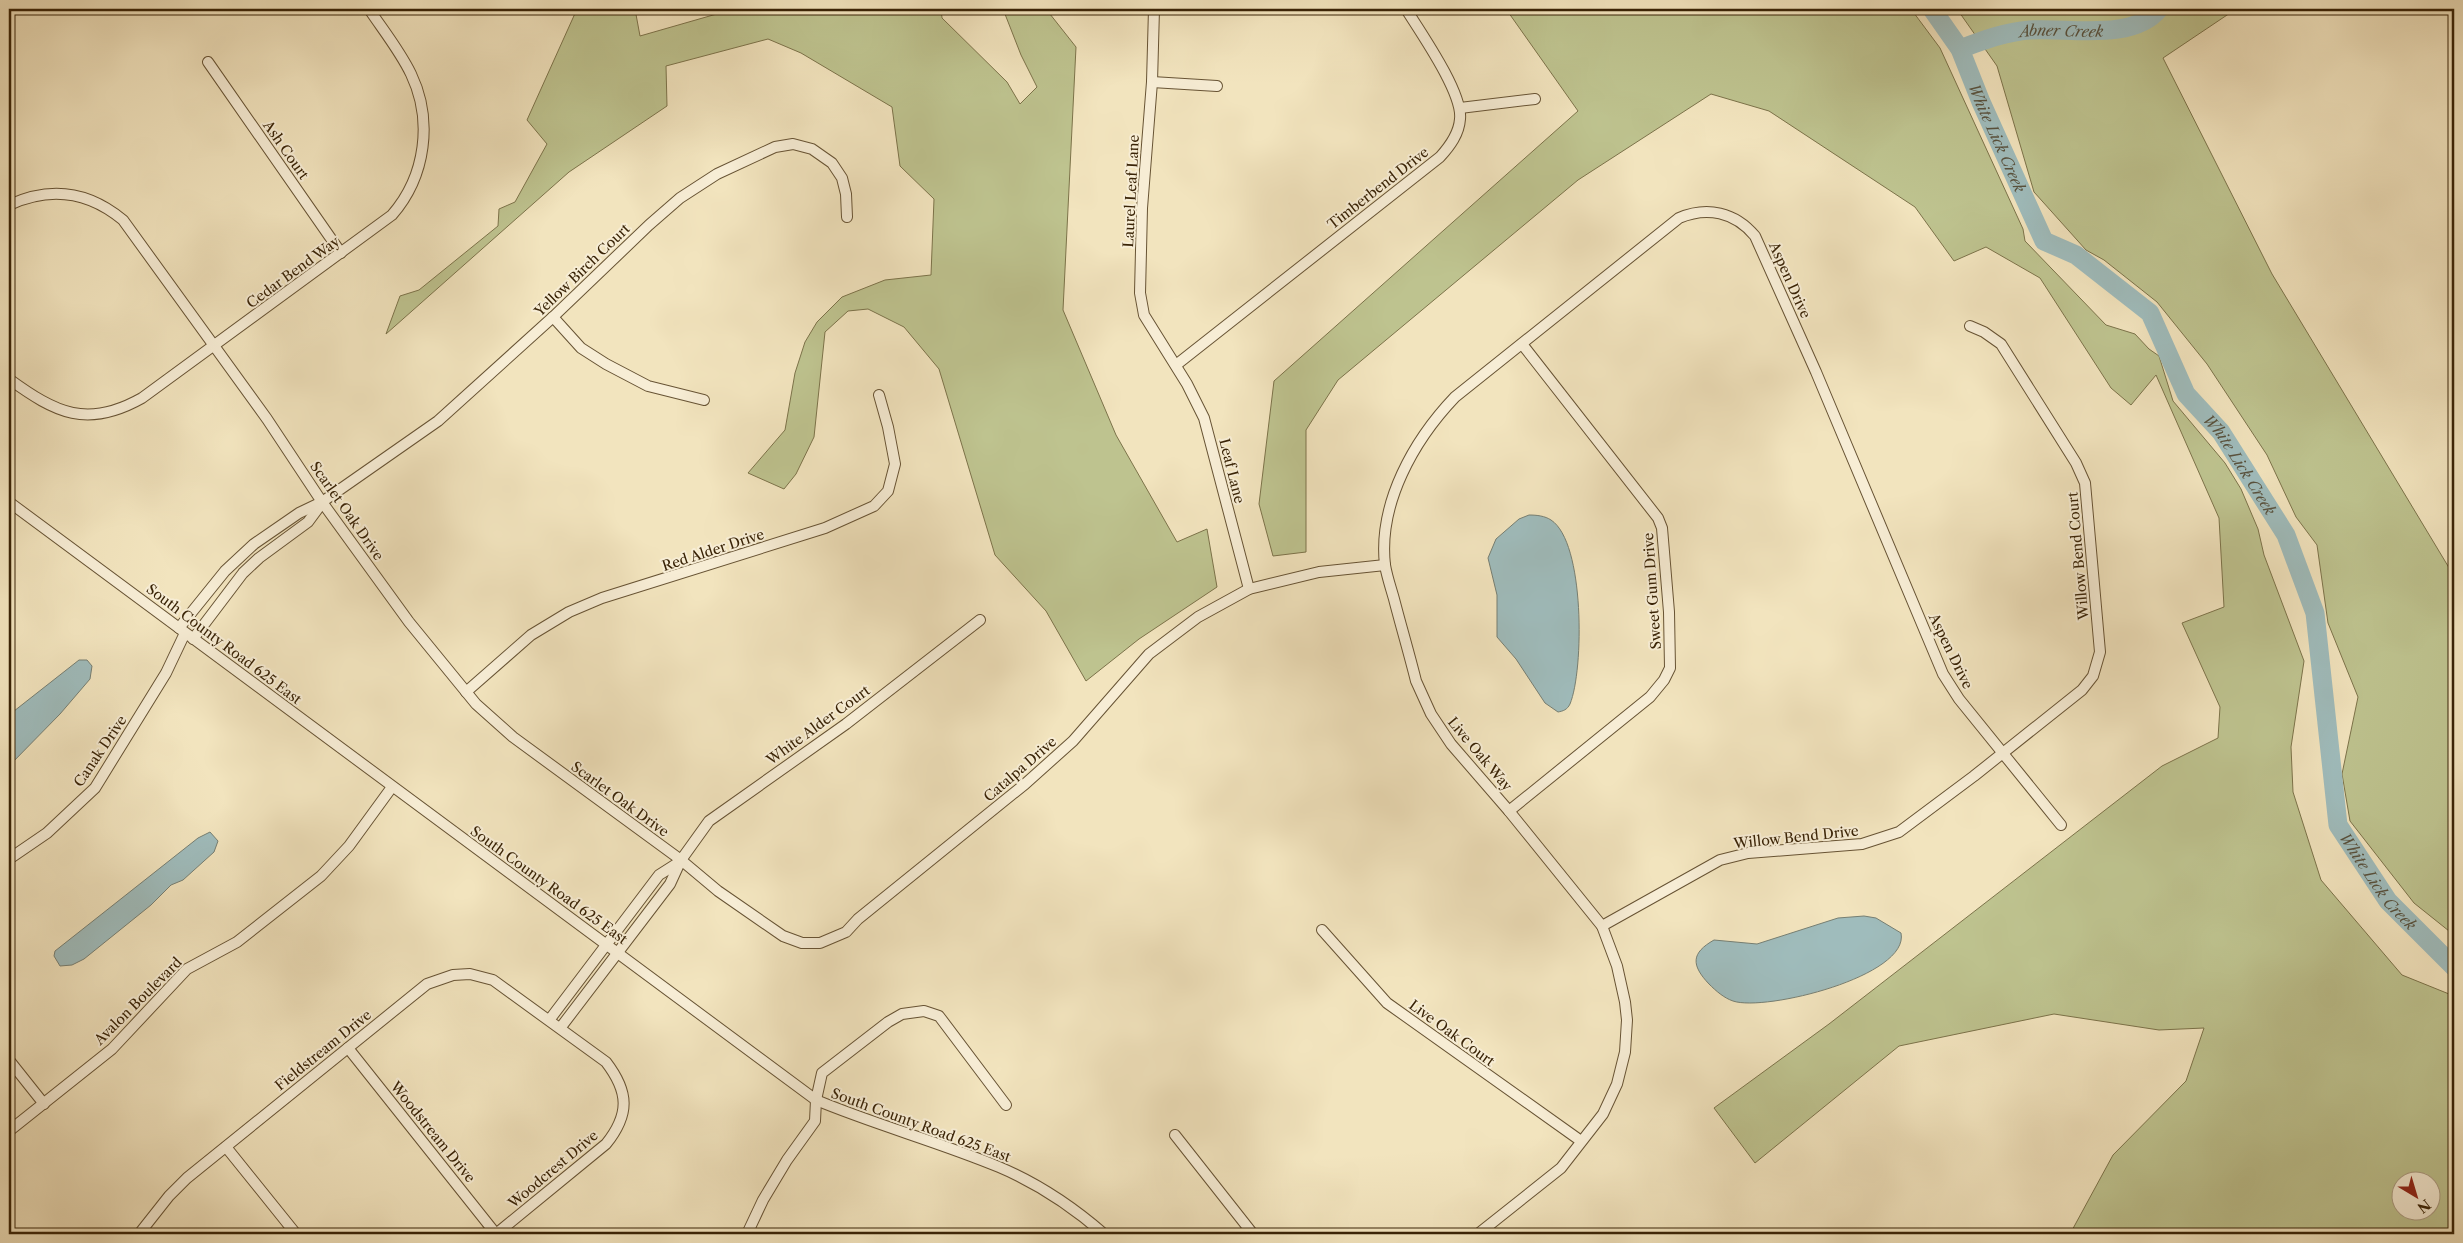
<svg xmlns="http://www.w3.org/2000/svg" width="2463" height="1243" font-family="'Libre Caslon Text',serif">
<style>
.green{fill:#bec38f;stroke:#7c734a;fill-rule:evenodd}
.water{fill:#9fbcbc;stroke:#767f73}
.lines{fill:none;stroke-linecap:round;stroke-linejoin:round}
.river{stroke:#9fbcbc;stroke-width:19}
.minor-casing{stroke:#675334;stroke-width:12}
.minor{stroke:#f7edd5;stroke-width:10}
.labels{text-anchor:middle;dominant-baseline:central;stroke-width:4;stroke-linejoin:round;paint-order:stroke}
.street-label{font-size:14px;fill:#392306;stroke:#f7edd5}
.water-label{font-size:15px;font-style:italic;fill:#58513d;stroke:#f7edd5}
</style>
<rect width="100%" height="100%" fill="#f2e4be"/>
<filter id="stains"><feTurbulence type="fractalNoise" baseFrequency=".004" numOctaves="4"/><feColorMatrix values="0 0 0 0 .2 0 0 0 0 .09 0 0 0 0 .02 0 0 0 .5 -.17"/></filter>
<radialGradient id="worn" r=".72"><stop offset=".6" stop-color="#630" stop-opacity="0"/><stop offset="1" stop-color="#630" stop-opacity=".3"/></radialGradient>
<!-- green -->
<g class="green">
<polygon points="577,9 635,9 640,36 734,9 941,9 942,18 1007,82 1020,104 1037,87 1021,55 1003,9 1046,9 1076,47 1063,310 1116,435 1177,542 1207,529 1217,587 1139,639 1086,681 1046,611 995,555 939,369 904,327 868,309 848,311 825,332 814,437 796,474 784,489 748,473 785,430 795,373 805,342 817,322 842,297 885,280 931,275 934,199 900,166 892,107 801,53 768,39 666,66 667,106 569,172 386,334 400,296 419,290 498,226 499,209 515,202 547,144 527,120"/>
<path d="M1506 9H1911L1940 48 2023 229 2025 241 2106 325 2135 334 2149 349 2159 356 2173 401 2225 463 2241 489 2258 529 2264 555 2304 661 2291 747 2293 792 2321 880 2402 975 2454 996V1234H2070L2113 1155 2186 1081 2204 1028 2159 1030 2054 1014 1899 1046 1755 1163 1714 1108 1829 1024 2162 766 2218 738 2220 707 2182 623 2224 607 2219 518 2156 375 2131 405 2111 388 2040 278 1986 247 1954 261 1915 207 1769 111 1711 94 1578 180 1338 380 1306 430V552L1273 556 1259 504 1274 381 1578 111ZM2430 1180V1210H2400V1180Z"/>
<polygon points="1957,9 2236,9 2163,58 2272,274 2454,576 2454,935 2414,903 2350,821 2342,774 2358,697 2328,623 2317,545 2296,517 2267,455 2207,364 2157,302 2104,260 2086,250 2034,192 1997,66"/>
</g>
<!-- water -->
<g class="water">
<path d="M1529 515C1537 515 1545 516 1551 520 1585 542 1584 670 1570 704 1567 710 1563 711 1558 712L1545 703 1516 659 1497 637V595L1488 558 1496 539 1519 519Z"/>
<polygon points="79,660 87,660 92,666 90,679 60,714 9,766 9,715"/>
<polygon points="210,832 218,841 214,852 183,880 171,885 151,905 84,959 72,965 60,966 54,956 55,951 198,838"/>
<path d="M1864 916 1876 918 1901 933C1910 976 1765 1012 1733 1001 1724 998 1716 991 1709 984 1691 965 1691 953 1714 940L1757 944 1838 918Z"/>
</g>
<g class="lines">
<!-- river -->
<g class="river">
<path id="s1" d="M1932 9 1960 49 1981 102 2044 241 2076 255 2150 313 2186 394 2221 432 2286 535 2315 613 2338 825 2388 901 2454 967"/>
<path id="s2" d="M1960 49C1984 40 2005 32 2030 30 2068 27 2132 42 2159 9"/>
</g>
<!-- minor casing -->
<g class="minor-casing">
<g id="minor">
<polyline points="1154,9 1152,82 1142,208 1140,293 1144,315 1187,384 1204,418 1249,589"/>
<polyline points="208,62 341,253"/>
<polyline points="1152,82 1217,86"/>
<polyline points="1460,108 1535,99"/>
<path d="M9 205C50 186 88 191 123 220L267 419 322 502 409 622 476 704 513 737 681 860 718 891 783 936 802 943H820L846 932 858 919 1025 784 1073 741 1149 654 1198 617 1249 589 1319 572 1385 565"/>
<polyline points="553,317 581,348 606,364 648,386 704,400"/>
<path d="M1176 365 1440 157C1450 146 1459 134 1460 119 1463 93 1421 33 1406 9"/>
<path d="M9 379C56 413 87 429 142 398L392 215C426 176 433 120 411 74 400 51 383 30 369 9"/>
<path d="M9 502 816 1100C876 1125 939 1142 999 1167 1037 1183 1073 1207 1104 1234"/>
<polyline points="179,628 225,571 254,544 299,513 322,502 438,421 553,317 649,225 680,198 717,174 775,147 793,144 812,149 832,163 842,178 846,194 847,217"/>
<polyline points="193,639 243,573 259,558 308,522 322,503"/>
<polyline points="466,692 531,635 569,612 602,598 825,528 874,506 888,491 895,464 888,427 879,395"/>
<polyline points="1509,811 1650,697 1664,680 1670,668 1669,612 1662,528 1658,518 1522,344"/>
<polyline points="9,859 47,833 95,788 166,673 185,633"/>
<polyline points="1602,926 1720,860 1748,853 1862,844 1899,832 1974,776 2082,690 2093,676 2100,652 2085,483 2076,463 2001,344 1984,332 1970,326"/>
<polyline points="1322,930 1387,1003 1581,1141"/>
<polyline points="550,1019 659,875 681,861"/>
<polyline points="561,1027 670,884 681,860 709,821 846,724 980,620"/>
<polyline points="348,1048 496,1234"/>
<polyline points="9,1060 44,1104"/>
<polyline points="9,1131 112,1049 187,969 237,942 321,876 349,846 392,787"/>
<polyline points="1175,1135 1253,1234"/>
<polyline points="226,1147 296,1234"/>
<path d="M139 1234 169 1196 187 1178 427 984 453 975 470 974 493 980 606 1062C629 1092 630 1114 606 1144L496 1234"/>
<polyline points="747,1234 763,1200 787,1160 815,1121 816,1100 822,1073 888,1022 902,1014 924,1011 939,1016 1006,1105"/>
<path d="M1478 1234 1561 1168 1603 1114 1617 1084 1625 1052 1627 1020 1625 1002 1617 966 1602 926 1509 811 1451 744 1431 714 1416 681C1409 653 1401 626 1394 599 1391 588 1387 577 1385 565 1378 503 1414 440 1455 397L1679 218C1707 206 1735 212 1755 236L1816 372 1943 674 1959 699 2061 825"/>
</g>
</g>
<!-- minor -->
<use href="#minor" class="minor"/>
</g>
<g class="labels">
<!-- street labels -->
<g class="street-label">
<text transform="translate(286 150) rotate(55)">Ash Court</text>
<text transform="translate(1378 188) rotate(-38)">Timberbend Drive</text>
<text transform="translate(1131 191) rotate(-87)">Laurel Leaf Lane</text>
<text transform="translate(582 270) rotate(-44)">Yellow Birch Court</text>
<text transform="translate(293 272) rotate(-36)">Cedar Bend Way</text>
<text transform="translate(1790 280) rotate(66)">Aspen Drive</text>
<text transform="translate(1232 471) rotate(76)">Leaf Lane</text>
<text transform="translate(347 511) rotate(55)">Scarlet Oak Drive</text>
<text transform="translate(713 550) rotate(-18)">Red Alder Drive</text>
<text transform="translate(2078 556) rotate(-95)">Willow Bend Court</text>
<text transform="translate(1652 591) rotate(-94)">Sweet Gum Drive</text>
<text transform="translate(224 644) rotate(37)">South County Road 625 East</text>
<text transform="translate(1951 651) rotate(64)">Aspen Drive</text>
<text transform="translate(818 725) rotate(-36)">White Alder Court</text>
<text transform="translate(100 751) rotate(-56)">Canak Drive</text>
<text transform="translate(1480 754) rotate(50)">Live Oak Way</text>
<text transform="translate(1020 769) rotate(-41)">Catalpa Drive</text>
<text transform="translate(620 799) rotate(36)">Scarlet Oak Drive</text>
<text transform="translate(1796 837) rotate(-6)">Willow Bend Drive</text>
<text transform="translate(549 885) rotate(36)">South County Road 625 East</text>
<text transform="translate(138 1001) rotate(-45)">Avalon Boulevard</text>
<text transform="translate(1452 1033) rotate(36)">Live Oak Court</text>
<text transform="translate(323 1050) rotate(-39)">Fieldstream Drive</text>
<text transform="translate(921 1125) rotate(20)">South County Road 625 East</text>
<text transform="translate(433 1132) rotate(51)">Woodstream Drive</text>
<text transform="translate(553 1169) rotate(-40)">Woodcrest Drive</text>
</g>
<!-- water labels -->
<g class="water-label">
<text stroke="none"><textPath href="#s2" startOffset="104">Abner Creek</textPath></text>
<text stroke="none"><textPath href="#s1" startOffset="145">White Lick Creek</textPath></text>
<text stroke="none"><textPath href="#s1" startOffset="565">White Lick Creek</textPath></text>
<text stroke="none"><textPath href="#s1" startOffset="1015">White Lick Creek</textPath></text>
</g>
</g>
<!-- margin -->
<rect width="2463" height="1243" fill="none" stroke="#f2e4be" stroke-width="30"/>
<rect x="10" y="10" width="2443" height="1223" fill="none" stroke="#392306" stroke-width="2.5"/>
<rect x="15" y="15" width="2433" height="1213" fill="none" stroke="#392306"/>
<!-- north arrow -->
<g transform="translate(2416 1196) rotate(142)"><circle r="24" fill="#f7edd5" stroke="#ab9c82"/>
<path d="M0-4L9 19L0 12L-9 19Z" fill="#8f2418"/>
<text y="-8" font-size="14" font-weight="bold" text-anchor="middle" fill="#392306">N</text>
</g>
<rect width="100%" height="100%" filter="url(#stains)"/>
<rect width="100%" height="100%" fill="url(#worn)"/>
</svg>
